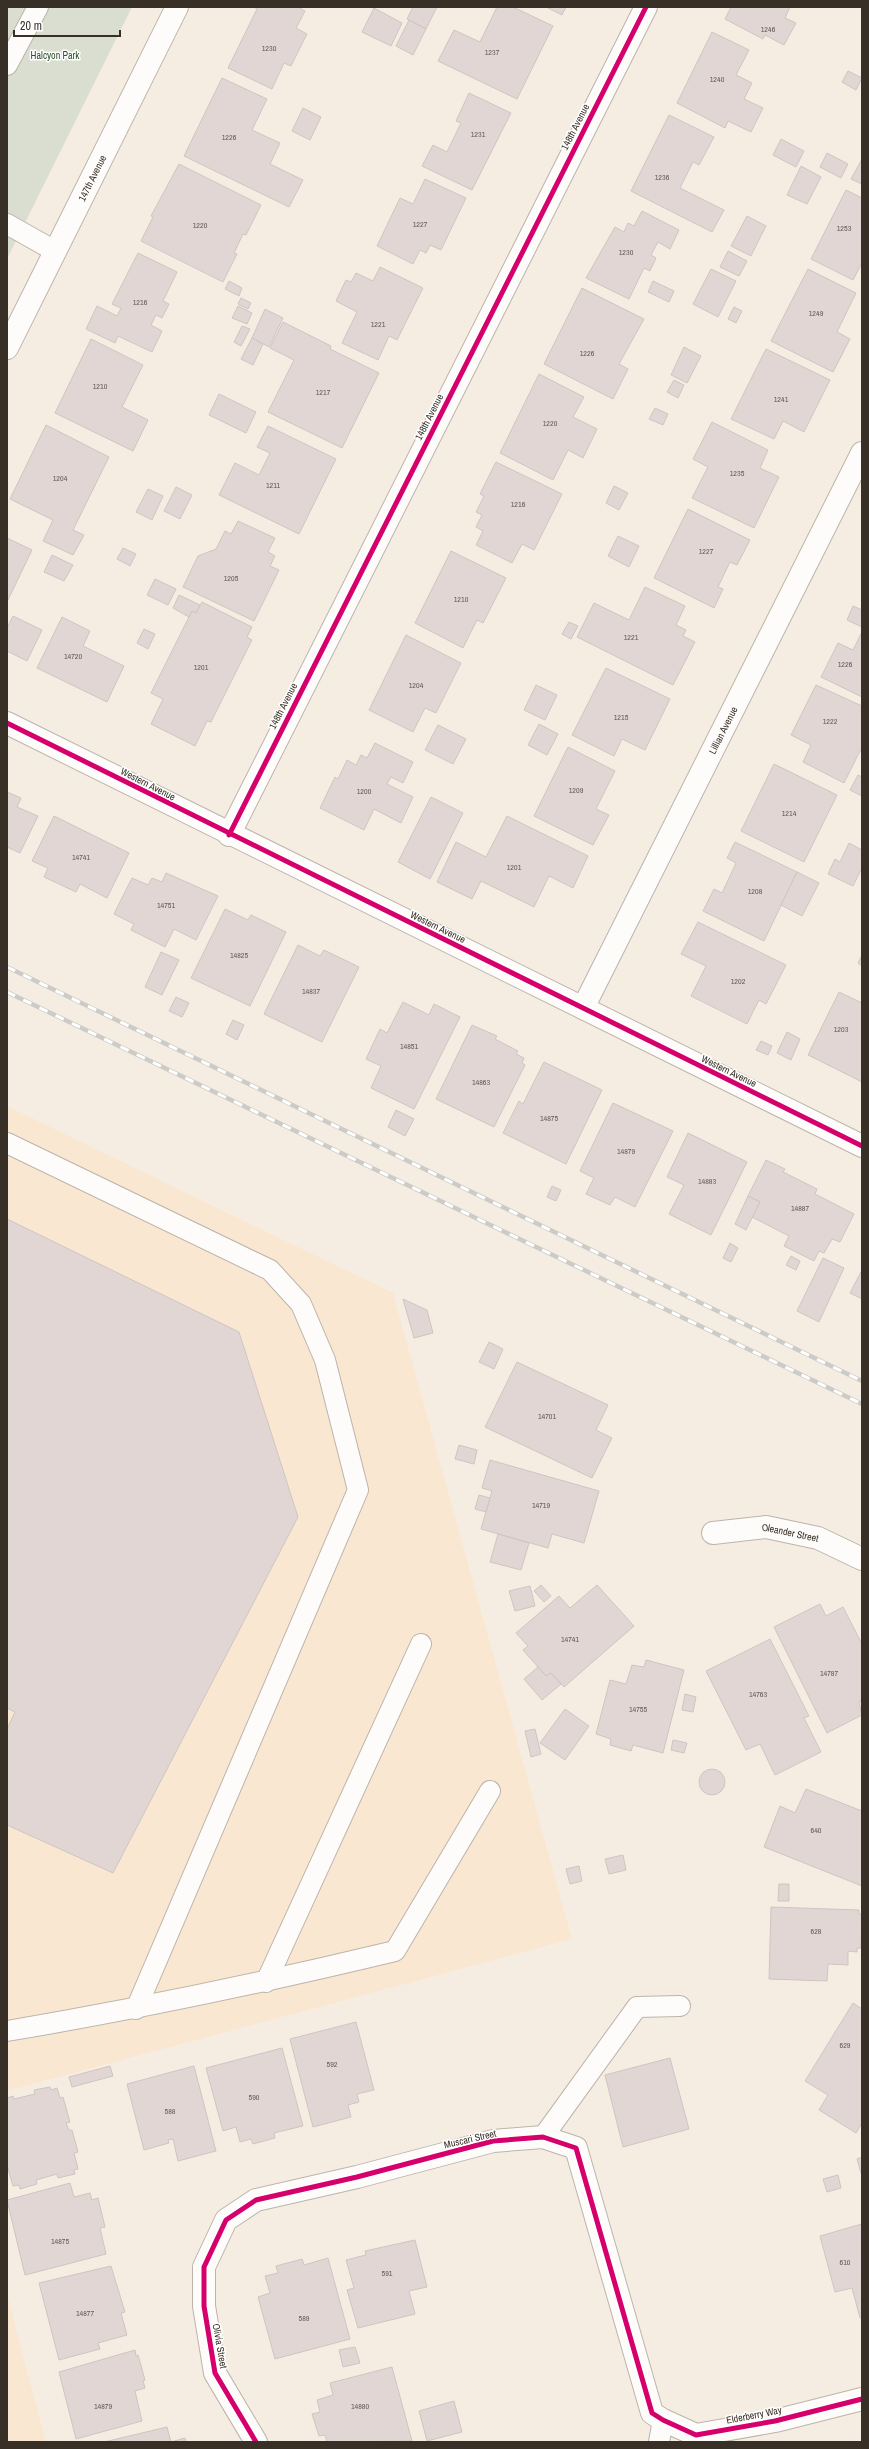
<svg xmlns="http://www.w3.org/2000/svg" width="869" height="2449" font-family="'Archivo Narrow',sans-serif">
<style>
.built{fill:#f9e7d1}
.green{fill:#d9ded0}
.building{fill:#e1d6d4;stroke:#cec5c2}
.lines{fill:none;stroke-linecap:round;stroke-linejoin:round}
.service-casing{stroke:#bcb4aa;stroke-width:22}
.minor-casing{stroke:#bcb4aa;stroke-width:24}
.service{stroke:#fefcfb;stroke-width:20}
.minor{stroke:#fefcfb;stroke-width:22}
.rail-casing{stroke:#cdcbc8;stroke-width:4.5}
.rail{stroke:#fff;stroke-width:3;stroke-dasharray:9;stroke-linecap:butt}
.cycleway-casing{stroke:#fff;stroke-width:8}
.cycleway{stroke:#d6006c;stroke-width:5}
.labels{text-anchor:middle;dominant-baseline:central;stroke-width:3;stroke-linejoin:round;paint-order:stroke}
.number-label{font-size:8px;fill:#655c55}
.park-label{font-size:10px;fill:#2a4f29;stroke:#fff}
.street-label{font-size:10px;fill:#383027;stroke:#fff}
</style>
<rect width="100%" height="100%" fill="#f6ede2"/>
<!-- built -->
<g class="built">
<polygon points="7,1106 393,1293 572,1939 7,2091"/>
<polygon points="7,2294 46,2442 7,2442"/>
</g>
<!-- green -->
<polygon class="green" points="7,7 132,7 7,259"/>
<!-- building -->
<g class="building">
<polygon points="298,7 305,11 296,28 307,34 291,66 284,63 272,89 228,68 257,9 254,7"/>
<polygon points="413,7 437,7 426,29 407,19"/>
<polygon points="497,7 513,7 553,26 517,99 438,61 454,30 480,42"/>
<polygon points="546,7 566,7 562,15"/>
<polygon points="731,7 790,7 785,18 796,23 784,45 765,35 763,39 725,19"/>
<polygon points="374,8 402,23 391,46 362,32"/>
<polygon points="409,20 426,29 413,55 396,46"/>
<polygon points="712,32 749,50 736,75 752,83 744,99 763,108 751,132 728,121 725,128 677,103"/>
<polygon points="848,71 862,78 856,90 842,82"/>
<polygon points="222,78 267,99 252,130 280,143 270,164 303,180 289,207 184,156"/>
<polygon points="469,93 511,113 472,190 422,166 433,145 447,152 461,123 456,121"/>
<polygon points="303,108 321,117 310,140 292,131"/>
<polygon points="669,115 714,137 699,165 693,162 680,188 724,210 712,232 631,191"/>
<polygon points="781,139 804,151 796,167 773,155"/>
<polygon points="827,153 848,164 841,178 820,167"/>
<polygon points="862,159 862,184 851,179"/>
<polygon points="179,164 261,205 246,235 243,234 234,253 237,254 223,282 141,241 153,217 151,216"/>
<polygon points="801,166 821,177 807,204 787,195"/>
<polygon points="425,179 466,198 441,250 430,245 426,253 420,250 413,264 377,246 400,198 413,204"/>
<polygon points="846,190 862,198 862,263 853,280 811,259"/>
<polygon points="642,211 679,230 670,249 658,242 651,255 656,258 650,271 644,268 629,299 586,278 615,227 624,232 628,223 634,226"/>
<polygon points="747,216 766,226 751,256 731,246"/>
<polygon points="728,251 747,261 739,276 720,267"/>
<polygon points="138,253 177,272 163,301 169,304 162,318 156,315 151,325 162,331 152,352 118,336 115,343 86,329 97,306 117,316 121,308 112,304"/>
<polygon points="380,267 423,288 397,340 389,336 378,360 342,343 357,312 336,301 346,280 351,282 356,273 373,281"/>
<polygon points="711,269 736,281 718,317 693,304"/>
<polygon points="808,269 856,293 837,332 850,339 833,372 771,341"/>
<polygon points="229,281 242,288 239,296 225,289"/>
<polygon points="653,281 674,291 669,302 648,292"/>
<polygon points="582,288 644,319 619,364 628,369 613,399 544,364"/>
<polygon points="241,298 251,303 248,309 238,304"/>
<polygon points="238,306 252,313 247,324 232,318"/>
<polygon points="734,307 742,311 736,323 728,319"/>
<polygon points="265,309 283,318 269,347 252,338"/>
<polygon points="283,322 331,346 330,349 379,373 342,448 268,412 294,360 270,348"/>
<polygon points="242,326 250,329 241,346 234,342"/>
<polygon points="252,338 263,344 253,365 241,359"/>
<polygon points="91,339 143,365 122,407 148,420 133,451 55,413"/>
<polygon points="684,347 701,356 687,383 671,375"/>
<polygon points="766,349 830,380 804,432 783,421 774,439 731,419"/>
<polygon points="539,374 584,397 573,417 597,429 583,458 568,450 553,480 500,453"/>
<polygon points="674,380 684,385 678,398 667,392"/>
<polygon points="219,394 256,412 246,433 209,415"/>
<polygon points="655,408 668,414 663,425 649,419"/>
<polygon points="712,422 768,450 760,468 779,477 754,528 692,498 708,467 693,459"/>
<polygon points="46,425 109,457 73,530 84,535 73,555 43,541 53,520 10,499"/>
<polygon points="268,426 336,459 299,534 219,495 235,463 259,475 270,453 257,447"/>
<polygon points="496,462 562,494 534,550 522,544 512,563 476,545 483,531 476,527 482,515 476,512 484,496 480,494"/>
<polygon points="614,486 628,493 619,510 606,503"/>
<polygon points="176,487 192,495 180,519 164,511"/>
<polygon points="148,489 163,496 152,520 136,512"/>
<polygon points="688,509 750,540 737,565 730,562 718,587 723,589 714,608 654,578"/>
<polygon points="238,521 275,538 268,552 275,556 270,566 279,570 254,621 183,587 198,556 216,549 225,531 231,534"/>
<polygon points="618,536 639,546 629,567 608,556"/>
<polygon points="7,538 32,550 7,602"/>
<polygon points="123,548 136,554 130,566 117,559"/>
<polygon points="451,551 506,578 483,623 477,620 463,648 415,623"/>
<polygon points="52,555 73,565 64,581 44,572"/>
<polygon points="155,579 176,589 168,605 147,595"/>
<polygon points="645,587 685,606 676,625 686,630 683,636 695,642 673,685 577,637 594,603 629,620"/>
<polygon points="179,595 200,605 196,613 192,611 189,617 173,608"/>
<polygon points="202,602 252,627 247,637 252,640 211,722 207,721 195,746 151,724 163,699 151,693 192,611 196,613"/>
<polygon points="853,606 862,610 862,627 847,620"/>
<polygon points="13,616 42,630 27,661 7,651 7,628"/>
<polygon points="62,617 90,631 83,646 124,666 107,702 37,668"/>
<polygon points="569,622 578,626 571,639 562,634"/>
<polygon points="144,629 155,634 148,649 137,643"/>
<polygon points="862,632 862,697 821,677 838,643 853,650"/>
<polygon points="406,635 461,663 436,713 425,708 413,732 369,710"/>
<polygon points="606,668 670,699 645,750 622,739 614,756 572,735"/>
<polygon points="536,685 557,695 545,720 524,710"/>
<polygon points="816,685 862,706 862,747 844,783 803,762 811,745 791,735"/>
<polygon points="539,724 558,734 547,755 528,745"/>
<polygon points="438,725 466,739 453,764 425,750"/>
<polygon points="375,743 413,762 403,783 391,777 387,784 413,797 401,823 374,809 364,830 320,808 335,777 338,779 347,760 356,765 361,755 367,758"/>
<polygon points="568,747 615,771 596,809 609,815 593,845 534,816"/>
<polygon points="774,764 837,795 804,862 741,831"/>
<polygon points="858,775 862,777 862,796 850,790"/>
<polygon points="7,792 21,798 17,807 38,816 20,853 7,847"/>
<polygon points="431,797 463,813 430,879 398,862"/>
<polygon points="54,816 129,853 107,898 80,884 76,892 44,877 48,868 32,861"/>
<polygon points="507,816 588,856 573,888 549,876 534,907 481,881 472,899 437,882 456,842 486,857"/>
<polygon points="735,842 797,872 764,941 703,911 714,889 722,893 736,863 727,858"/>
<polygon points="849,843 862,850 862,868 853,886 828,874 835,859 840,862"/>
<polygon points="797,872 819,883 802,916 781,905"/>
<polygon points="166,873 218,896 196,940 174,929 165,947 131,930 134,924 114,914 132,878 148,885 152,878 162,882"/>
<polygon points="225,909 248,920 251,915 286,932 250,1006 191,978"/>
<polygon points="698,922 786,965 766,1004 759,1000 747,1024 691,996 706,966 681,954"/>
<polygon points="298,945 320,956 324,950 359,967 322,1042 264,1014"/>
<polygon points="161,952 179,960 162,995 145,987"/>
<polygon points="862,955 862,966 858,963"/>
<polygon points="839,992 862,1003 862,1082 808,1055"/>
<polygon points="176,997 189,1003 182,1017 169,1011"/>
<polygon points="403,1002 429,1015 434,1004 460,1017 414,1109 371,1088 381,1066 366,1059 380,1029 387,1033"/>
<polygon points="233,1020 244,1025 237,1040 226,1034"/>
<polygon points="472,1025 497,1036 495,1039 518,1051 516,1054 524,1058 522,1063 525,1065 494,1127 436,1099"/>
<polygon points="787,1032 800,1039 791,1060 777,1053"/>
<polygon points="761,1041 772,1046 768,1055 756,1050"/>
<polygon points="544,1062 602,1090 566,1164 503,1133 519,1101 523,1104"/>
<polygon points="613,1103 673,1131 635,1207 615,1197 610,1205 586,1194 594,1178 580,1171"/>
<polygon points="396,1110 414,1119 405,1136 388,1127"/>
<polygon points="688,1133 747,1162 711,1235 669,1214 684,1185 667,1177"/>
<polygon points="766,1160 785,1169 783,1172 817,1189 815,1194 854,1214 840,1242 832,1239 824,1253 819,1251 814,1261 784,1246 789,1236 752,1217 760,1202 748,1196"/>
<polygon points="552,1186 561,1190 556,1201 547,1197"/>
<polygon points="748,1196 760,1202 746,1230 735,1224"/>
<polygon points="7,1219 239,1332 298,1517 113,1873 7,1825 7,1729 15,1712 7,1708"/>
<polygon points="730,1243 738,1248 731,1262 723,1258"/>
<polygon points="791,1256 800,1261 796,1270 786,1265"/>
<polygon points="823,1258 844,1268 819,1322 797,1311"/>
<polygon points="862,1270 862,1299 850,1293"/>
<polygon points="403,1299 427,1310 433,1333 414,1338"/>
<polygon points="489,1342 503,1349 494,1369 479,1362"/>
<polygon points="517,1362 608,1405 596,1430 612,1438 592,1478 485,1427"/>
<polygon points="459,1445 477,1450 474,1464 455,1459"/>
<polygon points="490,1460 599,1491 584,1543 552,1534 548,1548 481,1529 492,1491 482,1488"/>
<polygon points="479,1495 490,1498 486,1512 475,1509"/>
<polygon points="498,1534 529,1543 521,1570 490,1562"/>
<polygon points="541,1585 551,1596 544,1602 534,1591"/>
<polygon points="597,1585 634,1626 564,1687 551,1673 546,1676 523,1650 528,1646 516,1633 559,1596 570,1608"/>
<polygon points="530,1586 535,1606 515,1611 509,1591"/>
<polygon points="820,1604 826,1616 843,1607 862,1644 862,1701 859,1702 862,1715 827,1733 774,1627"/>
<polygon points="770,1639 809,1716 804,1718 821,1752 775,1775 760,1744 746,1750 706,1671"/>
<polygon points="646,1660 684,1670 663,1753 633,1745 631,1751 610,1745 611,1739 596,1734 610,1680 626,1684 632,1665 644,1667"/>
<polygon points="538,1667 546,1676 551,1673 561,1684 542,1700 524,1679"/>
<polygon points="685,1694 696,1697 693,1712 682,1710"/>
<polygon points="565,1709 589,1726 565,1760 540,1743"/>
<polygon points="535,1729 541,1754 531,1757 525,1731"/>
<polygon points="673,1740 687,1743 684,1753 671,1750"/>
<circle cx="712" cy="1782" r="13"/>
<polygon points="806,1789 862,1811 862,1886 764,1847 780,1806 795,1813"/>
<polygon points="623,1855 626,1870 609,1874 605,1859"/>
<polygon points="579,1866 582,1881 570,1884 566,1869"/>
<polygon points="779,1884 789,1884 789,1901 778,1901"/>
<polygon points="771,1907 859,1910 859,1914 862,1914 861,1948 857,1948 857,1952 848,1951 848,1965 828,1964 827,1981 769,1979"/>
<polygon points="853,2003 862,2009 862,2123 856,2133 819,2110 828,2095 805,2081"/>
<polygon points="356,2022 374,2090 357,2094 359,2102 348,2105 351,2117 313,2127 290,2039"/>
<polygon points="282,2048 303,2126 274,2133 275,2138 253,2144 251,2139 240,2142 236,2127 223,2131 206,2068"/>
<polygon points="670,2058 689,2129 623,2147 605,2075"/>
<polygon points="110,2066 113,2076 72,2087 69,2077"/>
<polygon points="194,2066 216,2151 178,2161 173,2139 168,2140 169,2143 144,2150 127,2084"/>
<polygon points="50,2087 51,2090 57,2088 60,2098 63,2097 70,2122 66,2123 69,2130 72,2130 78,2152 74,2153 78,2169 74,2170 75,2174 58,2178 57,2174 36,2180 37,2184 20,2189 19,2185 13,2186 7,2165 7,2098 13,2096 14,2099 35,2094 34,2090"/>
<polygon points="862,2157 862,2173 861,2173 857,2159"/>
<polygon points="838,2175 841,2188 827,2192 823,2179"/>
<polygon points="70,2183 74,2197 90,2193 92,2200 98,2198 105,2227 100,2228 106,2254 25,2275 7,2200"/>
<polygon points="862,2224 862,2318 860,2318 852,2288 835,2292 820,2236"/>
<polygon points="415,2240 427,2287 409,2291 415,2314 358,2328 347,2290 354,2288 346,2260 366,2255 365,2251"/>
<polygon points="328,2258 350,2339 275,2359 258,2297 270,2293 265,2276 278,2273 276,2266 302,2259 304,2265"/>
<polygon points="111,2266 125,2312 121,2313 127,2335 98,2343 100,2349 59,2360 39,2283"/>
<polygon points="355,2347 360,2363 343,2367 339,2350"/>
<polygon points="135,2350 136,2356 138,2355 145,2380 143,2381 145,2388 135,2391 142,2421 76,2439 59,2372"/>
<polygon points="392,2367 412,2441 327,2442 325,2435 319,2436 312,2414 320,2412 317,2400 333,2395 330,2383"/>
<polygon points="454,2401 462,2432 427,2441 419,2411"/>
<polygon points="167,2427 171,2442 185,2438 186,2442 104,2442"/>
</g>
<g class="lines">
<!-- service casing -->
<g class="service-casing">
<g id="service">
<polyline points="7,65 38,7"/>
<polyline points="7,224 55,251"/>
<polyline points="7,1143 270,1270 301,1304 325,1360 358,1490 136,2009"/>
<polyline points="266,1982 421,1644"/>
<path d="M7 2031C138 2009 266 1982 395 1951L490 1791"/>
<polyline points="543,2137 637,2007 680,2006"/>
<polyline points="659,2442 663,2420"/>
</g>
</g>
<!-- minor casing -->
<g class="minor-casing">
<g id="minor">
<path id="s1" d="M7 348 177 7"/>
<polyline points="7,723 862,1146"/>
<polyline points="229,835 646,7"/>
<path id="s2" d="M583 1008 862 453"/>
<path id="s3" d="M713 1533 766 1527 818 1538 862 1559"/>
<polyline points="256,2442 215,2373 204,2306 204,2267 226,2220 256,2200 357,2177 493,2141 543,2137 576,2148 652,2413 663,2420 696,2435 775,2421 862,2399"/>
</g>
</g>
<!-- service -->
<use href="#service" class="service"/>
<!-- minor -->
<use href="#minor" class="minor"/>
<!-- rail casing -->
<g class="rail-casing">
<g id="rail">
<polyline points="7,967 862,1381"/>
<polyline points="7,992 862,1404"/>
</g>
</g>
<!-- rail -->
<use href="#rail" class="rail"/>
<!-- cycleway casing -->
<g class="cycleway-casing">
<g id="cycleway">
<polyline points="7,723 862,1146"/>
<polyline points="229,835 646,7"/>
<polyline points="256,2442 215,2373 204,2306 204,2267 226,2220 256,2200 357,2177 493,2141 543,2137 576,2148 652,2413 663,2420 696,2435 775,2421 862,2399"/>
</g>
</g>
<!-- cycleway -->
<use href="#cycleway" class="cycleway"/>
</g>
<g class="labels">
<!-- number labels -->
<g class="number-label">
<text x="768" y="29">1246</text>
<text x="269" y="48">1230</text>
<text x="492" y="52">1237</text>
<text x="717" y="79">1240</text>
<text x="478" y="134">1231</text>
<text x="229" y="137">1226</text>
<text x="662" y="177">1236</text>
<text x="420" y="224">1227</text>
<text x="200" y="225">1220</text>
<text x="844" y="228">1253</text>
<text x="626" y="252">1230</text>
<text x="140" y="302">1216</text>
<text x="816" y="313">1249</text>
<text x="378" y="324">1221</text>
<text x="587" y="353">1226</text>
<text x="100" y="386">1210</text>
<text x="323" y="392">1217</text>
<text x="781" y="399">1241</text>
<text x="550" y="423">1220</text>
<text x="737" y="473">1235</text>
<text x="60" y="478">1204</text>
<text x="273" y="485">1211</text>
<text x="518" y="504">1216</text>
<text x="706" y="551">1227</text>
<text x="231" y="578">1205</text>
<text x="461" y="599">1210</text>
<text x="631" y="637">1221</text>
<text x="73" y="656">14720</text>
<text x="845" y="664">1226</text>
<text x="201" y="667">1201</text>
<text x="416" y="685">1204</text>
<text x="621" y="717">1215</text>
<text x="830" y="721">1222</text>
<text x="576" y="790">1209</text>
<text x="364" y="791">1200</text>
<text x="789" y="813">1214</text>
<text x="81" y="857">14741</text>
<text x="514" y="867">1201</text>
<text x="755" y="891">1208</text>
<text x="166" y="905">14751</text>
<text x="239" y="955">14825</text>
<text x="738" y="981">1202</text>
<text x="311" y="991">14837</text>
<text x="841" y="1029">1203</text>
<text x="409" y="1046">14851</text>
<text x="481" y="1082">14863</text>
<text x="549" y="1118">14875</text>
<text x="626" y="1151">14879</text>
<text x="707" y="1181">14883</text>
<text x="800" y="1208">14887</text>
<text x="547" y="1416">14701</text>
<text x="541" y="1505">14719</text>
<text x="570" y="1639">14741</text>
<text x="829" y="1673">14787</text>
<text x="758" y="1694">14763</text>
<text x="638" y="1709">14755</text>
<text x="816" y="1830">640</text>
<text x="816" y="1931">628</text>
<text x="845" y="2045">629</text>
<text x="332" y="2064">592</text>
<text x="254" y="2097">590</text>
<text x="170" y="2111">588</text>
<text x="60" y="2241">14875</text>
<text x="845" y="2262">610</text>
<text x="387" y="2273">591</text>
<text x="85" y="2313">14877</text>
<text x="304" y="2318">589</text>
<text x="103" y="2406">14879</text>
<text x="360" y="2406">14880</text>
</g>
<!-- park labels -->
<g class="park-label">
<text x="55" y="55">Halcyon Park</text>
</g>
<!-- street labels -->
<g class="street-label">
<text transform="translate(575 127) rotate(-63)">148th Avenue</text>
<text stroke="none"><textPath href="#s1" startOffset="190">147th Avenue</textPath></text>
<text transform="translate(429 417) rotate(-63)">148th Avenue</text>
<text transform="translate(283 706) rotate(-63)">148th Avenue</text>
<text stroke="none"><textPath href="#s2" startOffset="311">Lillian Avenue</textPath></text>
<text transform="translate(148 784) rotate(27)">Western Avenue</text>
<text transform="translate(438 927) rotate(26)">Western Avenue</text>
<text transform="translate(729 1071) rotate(26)">Western Avenue</text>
<text stroke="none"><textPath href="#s3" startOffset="78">Oleander Street</textPath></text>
<text transform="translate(470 2139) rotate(-13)">Muscari Street</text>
<text transform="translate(220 2346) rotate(80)">Olivia Street</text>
<text transform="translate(754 2415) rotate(-11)">Elderberry Way</text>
</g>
</g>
<!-- border -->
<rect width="869" height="2449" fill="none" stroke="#383027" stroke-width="16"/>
<!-- scale -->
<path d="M14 30v6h106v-6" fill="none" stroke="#383027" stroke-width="2"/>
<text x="20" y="30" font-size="12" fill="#383027" stroke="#ffffff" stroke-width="3" paint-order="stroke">20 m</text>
</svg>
